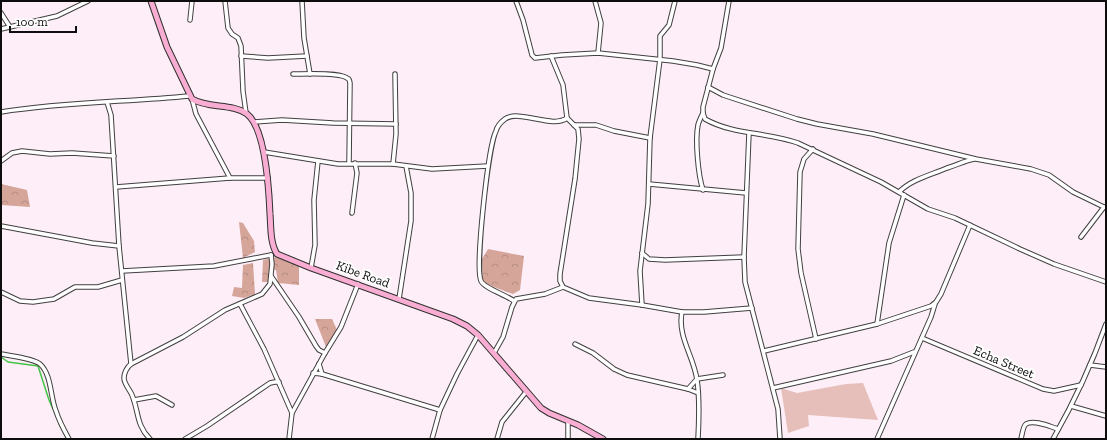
<svg xmlns="http://www.w3.org/2000/svg" width="1107" height="440" font-family="'Zilla Slab',serif">
<style>
.grass{fill:#e6bfba}
.forest{fill:url(#forest-crowns)}
.lines{fill:none;stroke-linecap:round;stroke-linejoin:round}
.stream{stroke:#42c545;stroke-width:1.5}
.street-casing{stroke:#404040;stroke-width:5.5}
.secondary-casing{stroke:#2f2f2f;stroke-width:7}
.street{stroke:#fff;stroke-width:3.5}
.secondary{stroke:#faadd2;stroke-width:5}
.labels{text-anchor:middle;dominant-baseline:central;stroke-width:4;stroke-linejoin:round;paint-order:stroke}
.street-label{font-size:13px;fill:#0d0d0d;stroke:#fff}
</style>
<defs>
<pattern id="forest-crowns" width="20" height="18" patternUnits="userSpaceOnUse"><rect width="20" height="18" fill="#d6a59a"/><path d="M2 6a3 3 0 1 1 6 0M12 15a3 3 0 1 1 6 0" fill="none" stroke="#b68d84"/></pattern>
</defs>
<rect width="100%" height="100%" fill="#feeef7"/>
<!-- grass -->
<polygon class="grass" points="863,383 878,420 808,415 809,426 788,433 781,388 797,393 846,384"/>
<!-- forest -->
<g class="forest">
<polygon points="1,184 27,190 30,207 1,205"/>
<polygon points="239,222 243,223 254,241 255,252 243,258"/>
<polygon points="488,249 524,256 520,290 513,294 483,283 482,259"/>
<polygon points="277,257 299,263 299,285 278,283 276,270 270,269 269,282 262,282 263,260"/>
<polygon points="253,263 255,294 244,298 232,296 234,287 242,288 243,265"/>
<polygon points="315,319 332,319 337,330 326,347"/>
</g>
<g class="lines">
<!-- stream -->
<g class="stream">
<polyline points="1,357 8,362 38,366 49,400 57,418"/>
<polyline points="59,424 67,439"/>
</g>
<!-- street casing -->
<g class="street-casing">
<g id="street">
<polyline points="225,1 228,28 232,34 238,38 241,46 243,91 246,113"/>
<polyline points="302,1 304,38 310,74"/>
<polyline points="516,1 523,20 532,55 535,58 562,55 598,53 673,61 697,65 713,69"/>
<polyline points="595,1 601,23 598,53"/>
<path d="M729 1 721 48 713 69 703 107V113L705 119C733 135 768 132 798 143L881 182 928 209 955 218 1020 249 1054 264 1106 282"/>
<polyline points="1,13 10,27"/>
<polyline points="190,20 192,1"/>
<polyline points="1,29 57,16 88,1"/>
<polyline points="241,56 268,58 307,56"/>
<path d="M293 74C304 74 339 72 347 78 350 79 349 80 350 83L349 163"/>
<polyline points="708,87 723,95 797,119 817,124 873,134 976,159 1031,169 1049,175 1073,192 1106,208"/>
<polyline points="192,99 196,114 230,178"/>
<polyline points="107,102 111,115 119,246 131,364"/>
<path d="M1 112C63 102 127 102 189 96"/>
<path d="M703 113C701 117 699 121 698 125 695 140 698 175 703 190"/>
<polyline points="567,118 578,129 579,139 575,179 560,274 560,281 563,287 589,298 642,305 682,312 704,312 752,308"/>
<polyline points="254,122 282,120 333,123 396,124"/>
<polyline points="574,125 596,125 614,131 650,138"/>
<polyline points="749,133 744,257 745,282 778,409 780,439"/>
<polyline points="813,149 804,159 800,172 798,249 801,273 816,339"/>
<polyline points="264,152 338,164 393,164 432,169 488,166"/>
<polyline points="1,161 12,153 22,151 50,154 72,153 114,156"/>
<polyline points="393,164 396,134 395,74"/>
<polyline points="649,184 746,193"/>
<polyline points="116,187 230,178 268,178"/>
<path d="M899 192C912 179 931 175 947 168 957 165 964 161 974 159"/>
<polyline points="352,213 357,173 355,163"/>
<polyline points="1,226 92,243 119,246"/>
<polyline points="1081,237 1104,207"/>
<polyline points="642,253 649,259 665,260 744,257"/>
<polyline points="311,268 315,245 314,200 318,161"/>
<polyline points="122,271 214,266 271,255"/>
<polyline points="271,276 299,317 316,346 319,350 325,353"/>
<polyline points="1,292 20,301 33,302 54,299 75,287 98,287 122,280"/>
<polyline points="399,299 411,221 411,193 406,166"/>
<path d="M514 301C506 295 484 288 481 281 475 267 488 147 496 131 497 127 501 122 505 119 519 109 553 129 567 118L563 85 551 56"/>
<polyline points="240,304 264,349 292,413 289,439"/>
<polyline points="642,305 640,271 648,204 650,138 660,59 660,36 669,25 675,1"/>
<path d="M682 312C677 336 694 357 697 380 700 399 699 420 698 439"/>
<polyline points="877,324 889,243 904,195"/>
<polyline points="922,338 1043,389 1054,391 1081,385"/>
<polyline points="575,344 593,353 614,369 627,375 688,389 698,393"/>
<polyline points="764,351 877,324 931,306 936,302 941,294 970,225"/>
<polyline points="494,353 503,337 512,307 516,299 545,294 563,287"/>
<path d="M1 354C11 356 33 358 40 364 52 375 50 397 56 411 59 421 64 430 69 439"/>
<polyline points="319,364 322,374"/>
<polyline points="1090,365 1106,367"/>
<polyline points="313,373 322,374 440,410"/>
<polyline points="773,388 891,361 914,352"/>
<polyline points="688,389 697,379 723,375"/>
<polyline points="134,400 156,396 172,405"/>
<polyline points="1071,406 1106,416"/>
<polyline points="292,413 325,353 341,327 358,284"/>
<polyline points="568,421 568,439"/>
<path d="M150 439C136 425 139 412 132 395 130 390 124 384 124 378 124 373 127 367 131 364L183 337 225 310 262 294 270 284 272 264 271 255"/>
<polyline points="185,439 207,426 270,383 275,382 279,382"/>
<polyline points="432,439 440,410 457,374 478,335"/>
<polyline points="497,439 502,422 526,392"/>
<polyline points="877,439 931,317 935,304"/>
<path d="M1021 439C1022 435 1023 426 1026 424 1034 419 1051 427 1058 429"/>
<path d="M1053 439C1074 402 1092 364 1106 324"/>
</g>
</g>
<!-- secondary casing -->
<g class="secondary-casing">
<path id="secondary" d="M151 1 167 47 192 99C209 109 232 103 247 114 266 129 269 191 270 214 271 227 270 243 277 254L311 268 453 319 467 326 478 335 541 408 549 413 578 425 603 439"/>
</g>
<!-- street -->
<use href="#street" class="street"/>
<!-- secondary -->
<use href="#secondary" class="secondary"/>
</g>
<g class="labels">
<!-- street labels -->
<g class="street-label">
<text transform="translate(363 274) rotate(20)">Kibe Road</text>
<text transform="translate(1004 362) rotate(23)">Echa Street</text>
</g>
</g>
<!-- border -->
<rect width="1107" height="440" fill="none" stroke="#0d0d0d" stroke-width="4"/>
<!-- scale -->
<path d="M10 26v6h66v-6" fill="none" stroke="#0d0d0d" stroke-width="2"/>
<text x="16" y="26" font-size="12" fill="#0d0d0d" stroke="#ffffff" stroke-width="3" paint-order="stroke">100 m</text>
</svg>
